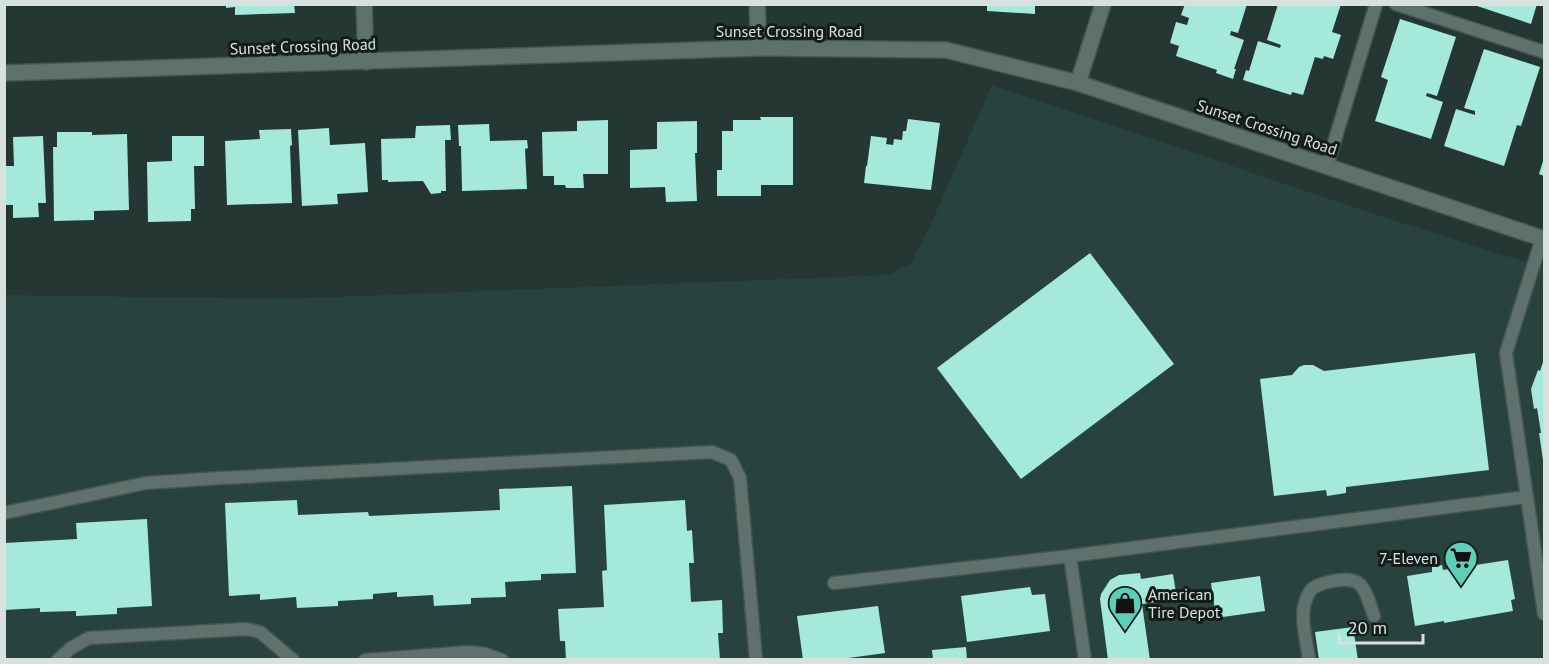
<svg xmlns="http://www.w3.org/2000/svg" width="1549" height="664" font-family="'PT Sans',sans-serif">
<style>
.built{fill:#28433d}
.building{fill:#a4e9d9}
.lines{fill:none;stroke-linecap:round;stroke-linejoin:round}
.service-casing{stroke:#465552;stroke-width:15}
.minor-casing{stroke:#465552;stroke-width:18}
.tertiary-casing{stroke:#465552;stroke-width:18}
.service{stroke:#5e716d;stroke-width:12}
.minor{stroke:#5e716d;stroke-width:15}
.tertiary{stroke:#5e716d;stroke-width:15}
.labels{text-anchor:middle;dominant-baseline:central;stroke-width:6;stroke-linejoin:round;paint-order:stroke}
.street-label{font-size:16px;fill:#d7e2df;stroke:#141c1a}
.poi-label{font-size:16px;fill:#d7e2df;stroke:#141c1a;text-anchor:end}
</style>
<rect width="100%" height="100%" fill="#253733"/>
<!-- built -->
<polygon class="built" points="992,85 1368,212 1544,268 1544,659 5,660 5,295 282,299 888,275 911,263 930,226"/>
<!-- building -->
<g class="building">
<polygon points="226,4 294,4 295,13 235,15 235,7 226,8"/>
<polygon points="987,4 1035,4 1035,14 987,11"/>
<polygon points="1185,4 1247,4 1238,33 1231,31 1230,35 1244,40 1234,69 1236,69 1233,79 1216,73 1217,70 1176,56 1179,46 1170,43 1176,22 1187,25 1189,18 1181,15"/>
<polygon points="1278,4 1341,4 1332,32 1341,35 1333,59 1324,56 1323,59 1315,57 1303,95 1292,92 1291,95 1243,80 1246,70 1249,71 1258,41 1280,48 1281,45 1267,40"/>
<polygon points="1471,4 1537,4 1531,24"/>
<polygon points="1400,19 1456,37 1437,96 1427,93 1426,96 1443,102 1431,139 1375,121 1388,80 1381,77"/>
<polygon points="1484,49 1540,67 1521,126 1517,125 1504,166 1444,146 1456,109 1475,115 1475,111 1464,108"/>
<polygon points="760,117 793,117 793,185 761,185 761,196 717,196 717,170 722,170 722,131 733,131 733,120 761,120"/>
<polygon points="908,119 940,123 931,190 864,183 866,166 867,166 871,136 887,138 886,144 893,145 894,139 902,140 903,131 906,131"/>
<polygon points="608,120 608,174 583,174 584,188 566,188 565,185 554,185 554,176 543,176 542,132 577,131 577,121"/>
<polygon points="697,121 697,153 695,153 697,201 666,202 665,187 630,188 630,150 657,149 657,122"/>
<polygon points="489,124 490,141 527,140 528,148 525,149 527,189 462,191 461,146 459,146 458,125"/>
<polygon points="450,125 451,140 445,140 446,191 441,191 441,193 431,194 423,181 388,182 388,180 382,180 381,139 415,138 416,126"/>
<polygon points="329,128 330,145 365,143 368,192 337,194 338,204 302,206 298,130"/>
<polygon points="291,129 292,145 290,146 292,203 227,205 225,141 260,139 259,130"/>
<polygon points="57,132 92,132 92,135 127,134 129,210 94,211 94,220 54,221 53,147 57,147"/>
<polygon points="43,136 46,203 38,203 39,217 13,218 13,205 5,205 5,166 14,166 13,137"/>
<polygon points="172,136 204,136 204,166 194,166 195,209 191,209 191,221 148,222 147,162 172,161"/>
<polygon points="1544,158 1544,176 1539,174"/>
<polygon points="1090,253 1174,364 1021,479 937,368"/>
<polygon points="1475,353 1489,470 1346,487 1346,493 1327,496 1326,490 1274,496 1260,379 1292,375 1299,367 1304,365 1313,365 1324,371"/>
<polygon points="1544,359 1544,459 1543,460 1539,433 1541,433 1537,408 1534,409 1531,389 1538,370 1540,371"/>
<polygon points="572,486 576,573 541,574 541,580 505,582 506,597 471,598 471,604 434,606 433,595 397,597 397,592 373,594 373,599 338,601 338,606 297,608 296,597 260,600 260,594 229,596 225,503 297,500 298,515 368,512 369,516 500,510 499,489"/>
<polygon points="685,500 687,531 692,530 694,563 689,563 691,602 722,600 723,633 718,633 720,660 566,660 565,641 560,641 558,609 604,607 602,571 607,570 604,505"/>
<polygon points="147,519 152,606 117,608 117,614 76,616 76,611 40,612 40,608 4,610 4,543 77,539 76,523"/>
<polygon points="1508,560 1515,599 1511,600 1513,611 1444,623 1444,621 1415,626 1407,576 1432,572 1432,567 1442,565 1443,570"/>
<polygon points="1140,573 1141,579 1173,574 1177,599 1142,604 1150,660 1108,660 1100,599 1101,594 1110,580 1119,575"/>
<polygon points="1260,576 1265,611 1216,618 1211,583"/>
<polygon points="1030,587 1032,595 1045,594 1050,631 967,642 961,596"/>
<polygon points="878,606 885,653 834,660 803,660 797,616"/>
<polygon points="1353,627 1358,660 1319,660 1315,632"/>
<polygon points="966,647 967,660 933,660 932,650"/>
</g>
<g class="lines">
<!-- service casing -->
<g class="service-casing">
<g id="service">
<polyline points="1396,4 1544,52"/>
<polyline points="1327,166 1376,4"/>
<polyline points="1542,238 1506,353 1544,614"/>
<polyline points="4,513 146,483 221,478 712,452 731,460 740,478 756,660"/>
<polyline points="1070,556 1085,660"/>
<polyline points="834,583 1070,556 1526,497"/>
<polyline points="58,660 71,648 89,638 246,629 260,632 293,660"/>
<polyline points="365,660 469,652 485,654 502,660"/>
<path d="M1309 660C1307 643 1299 615 1306 600 1307 596 1310 591 1313 588 1322 582 1348 576 1358 583 1367 589 1370 606 1374 616"/>
</g>
</g>
<!-- minor casing -->
<g class="minor-casing">
<g id="minor">
<polyline points="364,4 366,62"/>
<polyline points="757,4 759,48"/>
<polyline points="1078,83 1103,4"/>
</g>
</g>
<!-- tertiary casing -->
<g class="tertiary-casing">
<polyline id="tertiary" points="4,73 759,48 946,50 1078,83 1544,239"/>
</g>
<!-- service -->
<use href="#service" class="service"/>
<!-- minor -->
<use href="#minor" class="minor"/>
<!-- tertiary -->
<use href="#tertiary" class="tertiary"/>
</g>
<!-- icons -->
<defs>
<g id="supermarket-pin" transform="scale(1.725)"><path d="M0 17L-7.5 6A9.5 9.5 0 1 1 7.5 6Z" fill="#5dceb8" stroke="#141c1a"/><path d="M-6-5.5h2.5l.6 2H6L4.5 2H-2.5L-4.4-4H-6ZM-1.5 3.2a1.3 1.3 0 1 0 .1 0ZM3 3.2a1.3 1.3 0 1 0 .1 0Z" fill="#111"/></g>
<g id="shop-pin" transform="scale(1.725)"><path d="M0 17L-7.5 6A9.5 9.5 0 1 1 7.5 6Z" fill="#5dceb8" stroke="#141c1a"/><path d="M-5-2.5h2.3a2.7 3.5 0 0 1 5.4 0H5L5.5 6h-11ZM-1.5-2.5h3a1.5 2.3 0 0 0-3 0Z" fill="#111"/></g>
</defs>
<g fill-rule="evenodd">
<use href="#supermarket-pin" x="1461" y="558"/>
<use href="#shop-pin" x="1125" y="603"/>
</g>
<g class="labels">
<!-- street labels -->
<g class="street-label">
<text x="789" y="31">Sunset Crossing Road</text>
<text transform="translate(303 46) rotate(-2)">Sunset Crossing Road</text>
<text transform="translate(1267 127) rotate(18)">Sunset Crossing Road</text>
</g>
<!-- poi labels -->
<g class="poi-label">
<text x="1438" y="558">7-Eleven</text>
<text x="1148" y="594" text-anchor="start">American<tspan x="1148" dy="18">Tire Depot</tspan></text>
</g>
</g>
<!-- border -->
<rect width="1549" height="664" fill="none" stroke="#d7e2df" stroke-width="12"/>
<!-- scale -->
<path d="M1339 634v9h84v-9" fill="none" stroke="#d7e2df" stroke-width="3"/>
<text x="1348" y="634" font-size="18" fill="#d7e2df" stroke="#141c1a" stroke-width="4.5" paint-order="stroke">20 m</text>
</svg>
